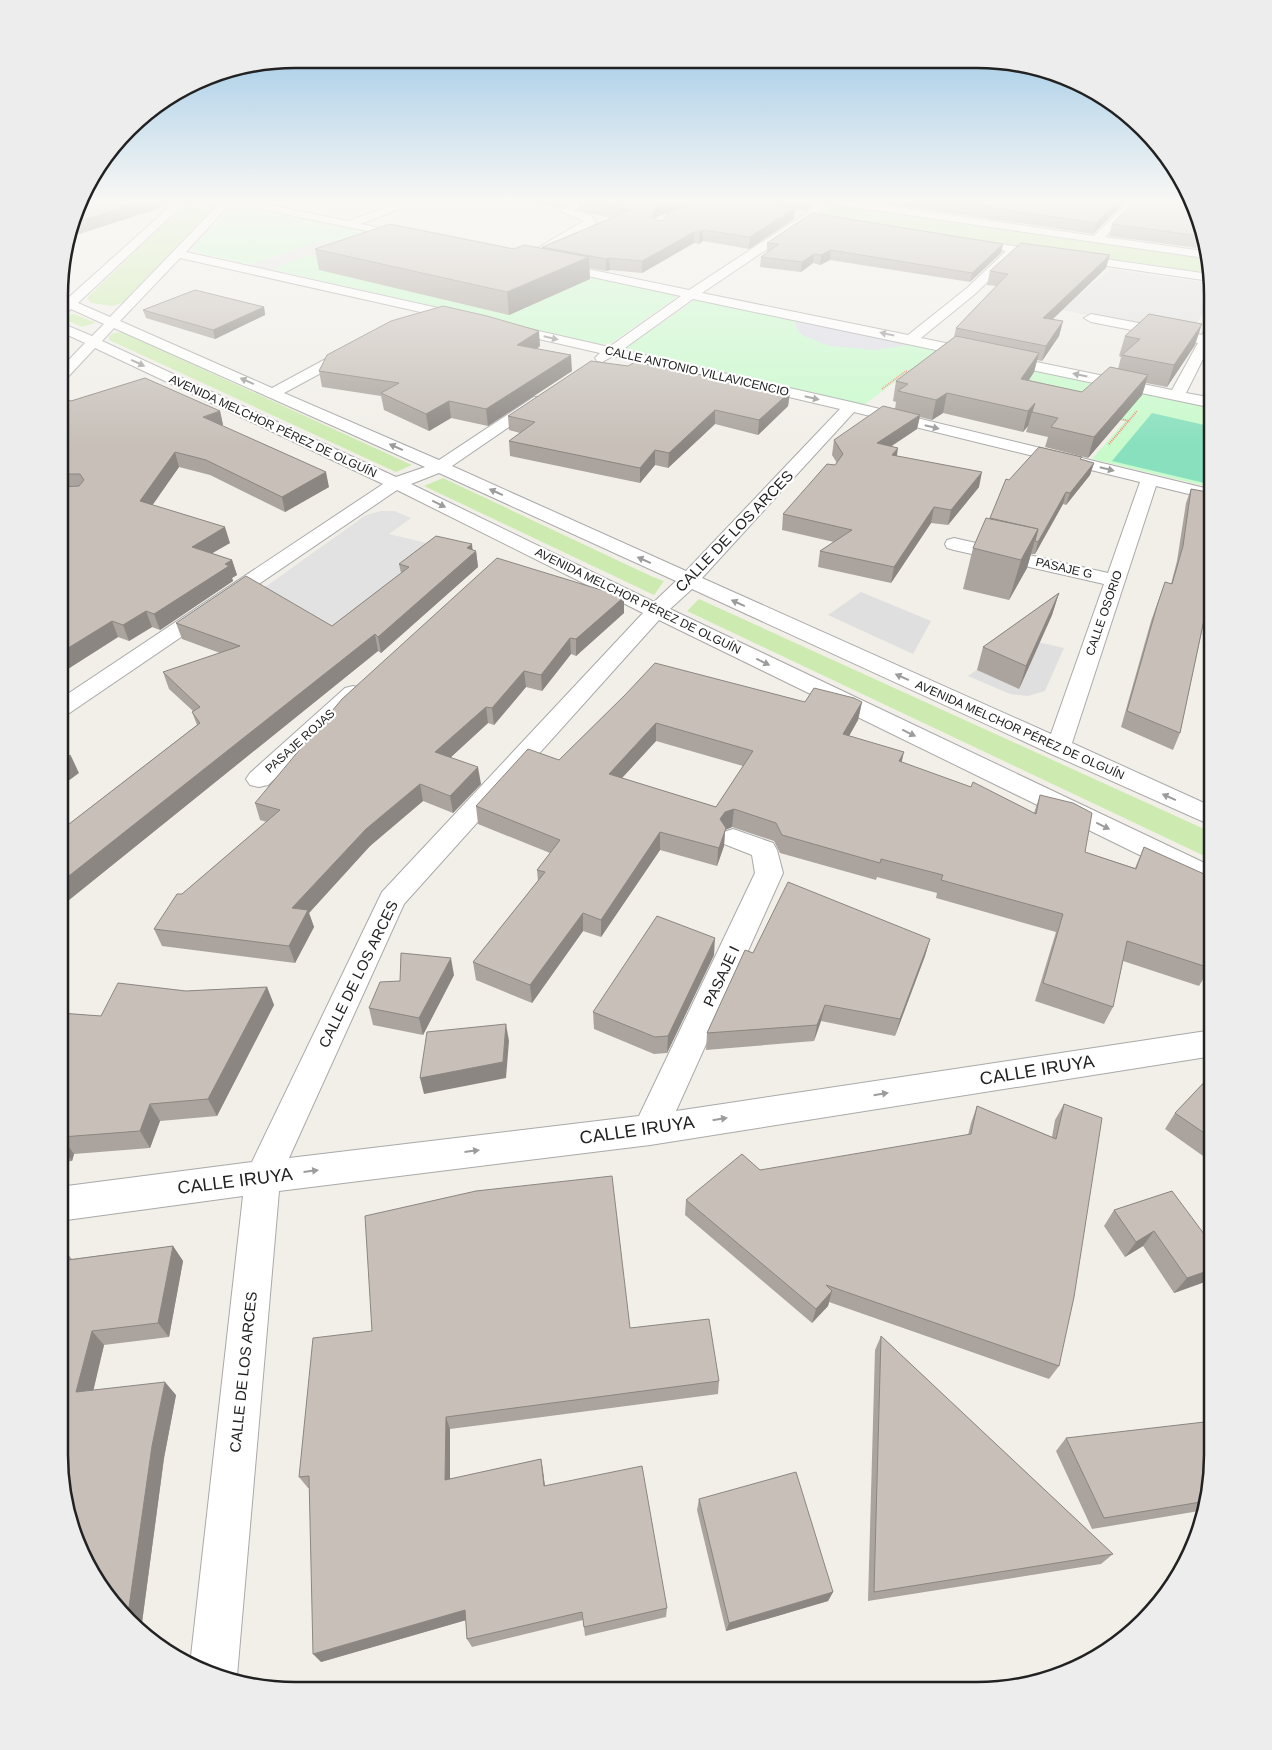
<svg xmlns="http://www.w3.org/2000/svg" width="1272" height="1750" font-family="Helvetica,sans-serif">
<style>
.residential{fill:#e0dfdf}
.grass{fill:#cdebb0}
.park{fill:#c8facc}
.pitch{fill:#88e0be}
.parking{fill:#e2e2e2}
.plaza{fill:#dddde8}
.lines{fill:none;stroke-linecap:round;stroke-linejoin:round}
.minor-casing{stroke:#a9a9a9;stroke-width:2}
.path{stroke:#fa8072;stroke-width:2;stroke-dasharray:1 1;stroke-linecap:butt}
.minor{fill:#fff;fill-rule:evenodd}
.wall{fill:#aba49e;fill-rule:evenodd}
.shaded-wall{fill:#8b8681}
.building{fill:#c7bfb8;stroke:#8b8681;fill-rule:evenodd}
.oneway{fill:#9c9c9c}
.labels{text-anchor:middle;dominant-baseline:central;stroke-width:4.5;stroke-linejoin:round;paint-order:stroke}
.far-street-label{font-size:12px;fill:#222;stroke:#fff}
.street-label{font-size:15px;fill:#222;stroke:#fff}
.near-street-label{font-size:18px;fill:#222;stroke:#fff}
.rim{fill:none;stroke:#222;stroke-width:2.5}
</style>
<rect width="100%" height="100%" fill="#f2efe9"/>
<!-- residential -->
<g class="residential">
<polygon points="861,592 931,621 913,654 828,615"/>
<polygon points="1021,638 1064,648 1045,691 1028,696 1010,694 968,676"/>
</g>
<!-- grass -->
<g class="grass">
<polygon points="188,201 222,201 125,302 113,306 91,303 87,298"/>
<polygon points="830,204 1205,259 1208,273 1016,247 818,216"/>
<polygon points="74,314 94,322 95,323 82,327 61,318 64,315"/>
<polygon points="122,332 412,465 396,472 109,340 109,336 113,333"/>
<polygon points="443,478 653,577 664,581 654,595 424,486"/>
<polygon points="699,599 1213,833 1213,860 687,611"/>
</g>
<!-- park -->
<g class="park">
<polygon points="232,206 246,206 674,293 678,296 611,343 599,344 196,252 193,248"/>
<polygon points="702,299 1213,406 1213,488 1092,459 1125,421 908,372 864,405 629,351 626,348 695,300"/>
</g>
<!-- pitch -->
<polygon class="pitch" points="1152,413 1213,427 1213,485 1112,461"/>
<!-- parking -->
<g class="parking">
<polygon points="359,238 360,240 314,256 308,256 270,270 249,265 316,242"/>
<polygon points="1110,269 1210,283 1213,297 1190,334 1061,310"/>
<polygon points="381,511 394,511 411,518 389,534 435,545 329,631 261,590 366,515"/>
</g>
<!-- plaza -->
<polygon class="plaza" points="795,318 915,344 876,350 830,346 802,335 796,327"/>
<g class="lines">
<!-- minor casing -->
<g class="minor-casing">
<g id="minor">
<path d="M176 201H187L78 303 110 317 222 201H250L348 221 405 201H420L361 224 415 235 416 237 411 240 231 203 186 252 465 314 470 315 472 318 470 321 465 322 180 258 120 321 272 388 348 347H358L360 350 358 353 284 393 439 460 534 397H544L547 400 544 403 452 466 686 571 840 409 613 356 602 362 597 361 595 358 600 353 499 330 497 327 499 324 504 323 609 347 681 296 550 268 548 266 550 264 554 262 689 290 808 212 817 201H827L816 216 702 293 908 335 967 288 1006 251 962 244 960 242 962 240 966 239 1209 274 1210 281 1017 253 975 294 921 338 1172 390 1198 343 1091 322 1084 318 1091 314 1202 335 1208 324 1213 323V339L1186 393 1213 398V408L693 299 622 350 851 402 1213 490V500L1156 486 1072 743 1213 807V826L1049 753 692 589 670 609 1213 867V889L1203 886 659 620 404 904 289 1158 639 1116 755 873 752 855 724 844 720 838 724 832 733 829 773 843 777 850 783 873 676 1111 1213 1030V1056L650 1145 279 1191 237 1676 235 1681 205 1673 190 1665 243 1196 59 1221V1187L252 1162 382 892 643 613 397 490 68 714 60 716V699L383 484 95 348 66 379 61 380V368L85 343 61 332V323L92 336 104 324 71 309 66 314 61 315V296L68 298ZM114 328 425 467 396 477 102 341ZM854 412 1140 482 1108 573 954 538 947 540 945 544 947 548 954 550 1104 584 1051 734 702 578ZM439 473 676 581 654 602 411 484Z"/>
<polygon points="577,201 591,201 574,210 590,215 596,222 595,224 535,258 527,258 525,256 527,254 584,221 560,211"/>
<polygon points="827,201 855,201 1094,236 1129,201 1140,201 1105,237 1203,251 1205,258 832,204"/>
<polygon points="353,686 361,688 364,693 361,698 268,785 259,787 250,785 246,779 250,773 345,688"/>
</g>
</g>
<!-- path -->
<g class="path">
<polyline points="882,389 906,371 912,373"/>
<polyline points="1117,418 1129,421"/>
<polyline points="1109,444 1137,411"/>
</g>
<!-- minor -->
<use href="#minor" class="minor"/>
</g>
<!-- wall -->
<g class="wall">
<polygon points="523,201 572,201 559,208"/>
<polygon points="579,201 698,201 657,217 656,220 658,221 664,220 699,201 815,201 806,211 795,209 794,219 749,249 703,241 699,244 694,243 642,273 610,270 606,271 589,268 590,279 509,315 319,270 315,249 514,249 542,248 542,247 612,218 592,214 579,210"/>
<polygon points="870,201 1126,201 1093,234"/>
<polygon points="1191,201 1202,246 1197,245 1196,248 1109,236 1112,224"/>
<polygon points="767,243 1003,244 1001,253 970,282 830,260 820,265 813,263 801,272 760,267 761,257 768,252 767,252"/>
<polygon points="1106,268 1053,319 1063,321 1059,336 1042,361 1037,360 1034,372 1029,380 1082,392 1118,369 1121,357 1119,356 1125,336 1195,345 1167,387 1146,383 1142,395 1088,458 1045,447 1048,437 1026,432 1028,426 1023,432 943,413 932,420 920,417 917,429 892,446 897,456 979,487 948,525 931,523 891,583 818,567 820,551 834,542 782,530 783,514 837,463 832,455 834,440 895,409 896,402 893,401 896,381 954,337 956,328 996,286 987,285 990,271"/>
<polygon points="264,307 265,315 215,339 146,318 143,310"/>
<polygon points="540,346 537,349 572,371 488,426 451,418 429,431 384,410 381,396 322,387 319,371"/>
<polygon points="1213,355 1213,372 1207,371 1212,357"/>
<polygon points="790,392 788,406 758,435 715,424 668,468 655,465 640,483 510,456 509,441 520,433 509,430 508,416"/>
<polygon points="61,397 71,401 220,411 223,425 222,426 329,487 285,512 210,475 179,467 152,505 230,543 212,553 232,560 237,575 232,578 233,581 160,630 152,627 129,641 118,637 60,674"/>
<polygon points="1081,460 1094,463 1090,475 1066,505 1063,504 1035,554 1031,554 1027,568 1009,600 963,589 973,548 990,518 1009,480"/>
<polygon points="1191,489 1213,493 1213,599 1209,598 1180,733 1173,750 1121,727 1151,621 1165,582 1171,584 1177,561 1186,503"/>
<polygon points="472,544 472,550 476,551 478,567 381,653 378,651 69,900 60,896 60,831 197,725 192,712 193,711 169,689 163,672 220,653 182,639 176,623 332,626 401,573 399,564"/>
<polygon points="1059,593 1052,615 1019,689 977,670 983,647"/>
<polygon points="624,597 624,613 576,656 571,654 542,691 526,687 494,725 488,723 450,758 481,784 453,813 423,801 370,846 309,913 314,927 295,963 162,946 154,929 182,894 267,822 260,820 255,803"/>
<path d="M625 695 805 702H862L858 720 849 736 902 762 1034 813 1040 795 1085 852 1135 868 1144 847 1210 968 1199 986 1123 961 1113 1007 1104 1024 1035 1001 1056 932 936 898 937 893 877 877 876 880 780 853 774 841 732 827 725 830 724 846 717 866 660 850 601 937 583 931 532 1003 476 980 473 962 538 881 537 870 550 853 478 824 476 806 559 760ZM656 741 743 766 716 807 622 778Z"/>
<polygon points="930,939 925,956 895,1036 821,1021 814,1041 706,1050 707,1033 753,953"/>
<polygon points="714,955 667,1053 654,1054 594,1029 593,1012"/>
<polygon points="454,975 423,1035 373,1025 369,1008 400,981"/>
<polygon points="267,987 274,1005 217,1116 160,1121 150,1148 74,1154 72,1161 59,1163 60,1013 101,1016 186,991"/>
<polygon points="1213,1073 1213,1163 1165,1129 1175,1113"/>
<polygon points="1064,1104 1059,1366 1049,1379 829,1302 828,1306 812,1323 685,1215 686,1200 968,1135 971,1123 977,1106 1052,1137 1055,1120"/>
<polygon points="1172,1191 1213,1279 1174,1293 1143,1246 1125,1257 1104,1226 1114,1210"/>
<polygon points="173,1246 183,1261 169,1337 104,1345 93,1390 176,1395 164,1458 141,1630 83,1559 69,1256 72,1259"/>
<polygon points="630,1328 719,1381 718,1394 450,1429 450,1479 541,1459 545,1486 667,1608 666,1617 585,1636 583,1620 472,1647 467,1639 466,1620 321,1662 309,1488 308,1488 299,1477"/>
<polygon points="881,1336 1113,1554 1101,1564 868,1601 875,1350"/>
<polygon points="1066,1438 1213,1471 1205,1510 1092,1529 1056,1451"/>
<polygon points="699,1499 833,1592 828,1601 726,1631 697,1510"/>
</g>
<!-- shaded-wall -->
<g class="shaded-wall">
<polygon points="143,201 167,201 157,209 70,237 75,222"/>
<polygon points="559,201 572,201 559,208"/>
<polygon points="670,201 698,201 657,217 652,229 652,217 657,206"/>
<polygon points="807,201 815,201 806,211"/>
<polygon points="1118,201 1126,201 1093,234 1096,223"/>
<polygon points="795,208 794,219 749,249 750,237"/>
<polygon points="703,230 703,241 699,244 699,232"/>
<polygon points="694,232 694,243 642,273 642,261"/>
<polygon points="1003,244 1001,253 970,282 972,273"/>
<polygon points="831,250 830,260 820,265 821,255"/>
<polygon points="814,254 813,263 801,272 802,262"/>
<polygon points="1110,255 1106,268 1039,332 1043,318"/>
<polygon points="589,257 590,279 509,315 507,292"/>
<polygon points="609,258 610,270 606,271 606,259"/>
<polygon points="264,307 265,315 215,339 213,330"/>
<polygon points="1063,321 1059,336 1042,361 1046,346"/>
<polygon points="1202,324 1195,345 1167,387 1174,365"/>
<polygon points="539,331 540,346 518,361 517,345"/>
<polygon points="1039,353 1034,372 1016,399 1021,379"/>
<polygon points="571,355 572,371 488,426 486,409"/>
<polygon points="1148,375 1142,395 1088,458 1094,437"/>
<polygon points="790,392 788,406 758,435 759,420"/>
<polygon points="947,393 943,413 932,420 936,400"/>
<polygon points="449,401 451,418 429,431 426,414"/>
<polygon points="1035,403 1032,412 1028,426 1023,432 1028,411"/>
<polygon points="715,410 715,424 668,468 669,453"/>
<polygon points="220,411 223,425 207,431 203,417"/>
<polygon points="920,415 917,429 874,457 877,443"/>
<polygon points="898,448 896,462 892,455"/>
<polygon points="655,450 655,465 640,483 640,468"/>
<polygon points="175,452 179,467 145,516 140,501"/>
<polygon points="1094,463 1090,475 1066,505 1070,493"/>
<polygon points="326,472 329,487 285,512 282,497"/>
<polygon points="982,472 979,487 948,525 951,510"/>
<polygon points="1066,492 1063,504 1035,554 1038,542"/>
<polygon points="934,507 931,523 891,583 894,567"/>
<polygon points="225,527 230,543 197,562 192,547"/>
<polygon points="1038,529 1027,568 1009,600 1021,560"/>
<polygon points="472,544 473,554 476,551 478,567 381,653 378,637 467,548"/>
<polygon points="232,560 237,575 232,578 233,581 160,630 154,614"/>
<polygon points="1059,593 1052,615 1019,689 1026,666"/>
<polygon points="624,597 624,613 576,656 576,639"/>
<polygon points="146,611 152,627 129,641 123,625"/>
<polygon points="112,621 118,637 60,674 60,653"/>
<polygon points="375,634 378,651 69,900 60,883"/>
<polygon points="570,638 571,654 542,691 541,675"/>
<polygon points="524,671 526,687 494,725 492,708"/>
<polygon points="862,702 858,720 840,752 843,734"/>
<polygon points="486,707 488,723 438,769 435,752"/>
<polygon points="656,723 656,741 609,792 609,774"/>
<polygon points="904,752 900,769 899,761"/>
<polygon points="71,756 79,773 60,787 60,764"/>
<polygon points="478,767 481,784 453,813 450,796"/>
<polygon points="420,784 423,801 370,846 309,913 314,927 295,963 289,946 292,908 366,829"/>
<polygon points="734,809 732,827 725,830 724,846 717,866 720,819 725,812"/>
<polygon points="660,832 660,850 601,937 601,920"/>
<polygon points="583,913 583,931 532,1003 530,985"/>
<polygon points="715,938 714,955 667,1053 668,1036"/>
<polygon points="930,939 925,956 895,1036 900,1019"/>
<polygon points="451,958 454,975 423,1035 419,1018"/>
<polygon points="267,987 274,1005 217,1116 208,1099"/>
<polygon points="825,1005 821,1021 814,1041 817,1025"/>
<polygon points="506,1024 509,1041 506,1078 424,1094 420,1078"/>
<polygon points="150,1104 160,1121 150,1148 140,1131"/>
<polygon points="62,1137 74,1154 72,1161 60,1144"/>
<polygon points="1154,1231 1143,1246 1125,1257 1136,1242"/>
<polygon points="173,1246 183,1261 169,1337 158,1323"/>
<polygon points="1213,1269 1213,1279 1174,1293 1187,1278"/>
<polygon points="832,1291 828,1306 812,1323 816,1309"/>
<polygon points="92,1331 104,1345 90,1405 76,1392"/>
<polygon points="165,1382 176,1395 164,1458 141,1630 128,1614 152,1446"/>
<polygon points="446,1417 450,1429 450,1491 445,1480"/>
<polygon points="541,1459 543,1470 546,1497 544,1486"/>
<polygon points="833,1592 828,1601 726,1631 729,1623"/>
<polygon points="465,1610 470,1619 321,1662 313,1654"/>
</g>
<!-- building -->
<g class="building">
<polygon points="82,201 143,201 75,222"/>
<polygon points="586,201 670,201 657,206 652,217 658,221 664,220 668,213 699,201 754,201 795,208 750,237 703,230 699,232 694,232 642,261 609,258 606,259 542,247 631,210 592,203"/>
<polygon points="947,201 1118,201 1096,223"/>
<polygon points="1135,201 1191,201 1200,236 1112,224"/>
<polygon points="812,213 1003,244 972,273 831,250 821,255 814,254 802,262 761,257 779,244 767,243"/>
<polygon points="390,224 514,249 524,245 589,257 507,292 315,249"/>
<polygon points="1021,243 1110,255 1043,318 1063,321 1046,346 956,328 1008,274 990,271"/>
<polygon points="195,290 264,307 213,330 143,310"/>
<polygon points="443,306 487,316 539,331 517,345 571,355 486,409 449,401 426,414 381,393 399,383 319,371 327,355 391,321"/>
<polygon points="1149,314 1202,324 1174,365 1122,355 1140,339 1125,336"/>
<polygon points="956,336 1039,353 1021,379 1082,392 1110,367 1148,375 1094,437 1051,427 1058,418 1032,412 1035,403 1028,411 947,393 936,400 898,391 908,384 896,381"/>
<polygon points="591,361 628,366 635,362 790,392 759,420 715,410 669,453 655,450 640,468 509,441 535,422 508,416"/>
<polygon points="145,378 220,411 203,417 326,472 282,497 206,460 175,452 140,501 225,527 192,547 232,560 225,564 229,566 154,614 146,611 123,625 112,621 60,653 60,487 79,486 84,480 80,474 60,474 61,397 71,401"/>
<polygon points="883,406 920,415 877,443 898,448 892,455 982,472 951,510 934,507 894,567 820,551 852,530 783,514 827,464 835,465 843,454 834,440"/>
<polygon points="1039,447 1082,457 1080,459 1094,463 1070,493 1066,492 1038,542 1035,541 1038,529 990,518 1006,479 1009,480"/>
<polygon points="1191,489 1213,493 1213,582 1212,582 1180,733 1127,711 1157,606 1165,582 1172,584 1183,546"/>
<polygon points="986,518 1038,529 1021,560 973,548"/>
<polygon points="436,536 472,544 467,548 476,551 378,637 375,634 60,883 60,831 200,723 192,712 200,707 163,672 240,646 176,623 246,576 332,626 409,567 399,564"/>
<polygon points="497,558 624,597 576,639 570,638 541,675 524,671 492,708 486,707 435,752 478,767 450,796 420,784 366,829 292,908 308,910 289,946 154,929 177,894 182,894 280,810 255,803 342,699"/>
<polygon points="1059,593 1026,666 983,647"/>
<path d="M655 663 805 702 814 688 854 698 862 702 843 734 904 752 899 761 971 787 973 782 1036 814 1040 795 1073 803 1092 813 1085 852 1136 869 1144 847 1213 878V946L1210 968 1127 941 1113 1007 1043 983 1063 914 941 880 943 875 881 859 880 863 782 835 776 823 734 809 725 812 720 819 726 828 719 848 660 832 601 920 583 913 530 985 473 962 545 872 537 870 560 840 476 806 528 749 559 760 625 695ZM656 723 753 751 716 807 609 774Z"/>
<polygon points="60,752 71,756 60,764"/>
<polygon points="788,882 930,939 900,1019 825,1005 817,1025 707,1033 745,950 753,953"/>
<polygon points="657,916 715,938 668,1036 655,1037 593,1012"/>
<polygon points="401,953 451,958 419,1018 369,1008 380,982 400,981"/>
<polygon points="118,983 186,991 267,987 208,1099 150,1104 140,1131 62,1137 59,1145 60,1013 101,1016"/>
<polygon points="506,1024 503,1062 420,1078 427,1032"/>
<polygon points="1213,1073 1213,1139 1175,1113"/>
<polygon points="1064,1104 1102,1118 1074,1297 1059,1366 826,1285 832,1291 816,1309 686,1200 742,1154 760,1170 971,1134 977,1106 1056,1139"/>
<polygon points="612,1176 630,1328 709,1319 719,1381 446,1417 445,1480 541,1459 544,1486 642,1466 667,1608 584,1627 582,1612 467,1639 465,1610 313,1654 309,1476 299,1477 313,1338 372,1331 365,1216 476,1191"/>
<polygon points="1172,1191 1213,1246 1213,1269 1187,1278 1154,1231 1136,1242 1114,1210"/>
<polygon points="173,1246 158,1323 92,1331 76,1392 165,1382 152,1446 128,1614 83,1559 59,1455 59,1257 69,1256 68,1260"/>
<polygon points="881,1336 1113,1554 874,1592"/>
<polygon points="1213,1421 1213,1471 1207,1501 1104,1518 1066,1438"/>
<polygon points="796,1472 833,1592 729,1623 699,1499"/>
</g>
<!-- one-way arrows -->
<defs><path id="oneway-solid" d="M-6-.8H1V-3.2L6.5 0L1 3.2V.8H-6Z" transform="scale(1.25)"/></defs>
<g class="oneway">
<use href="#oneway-solid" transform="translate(887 334) rotate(-168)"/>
<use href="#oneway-solid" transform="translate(551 338) rotate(13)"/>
<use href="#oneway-solid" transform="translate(138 363) rotate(25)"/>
<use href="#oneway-solid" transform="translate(1080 375) rotate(-168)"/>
<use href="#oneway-solid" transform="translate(247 381) rotate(-156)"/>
<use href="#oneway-solid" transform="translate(812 398) rotate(13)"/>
<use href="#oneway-solid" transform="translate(932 427) rotate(14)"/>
<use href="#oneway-solid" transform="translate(396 447) rotate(-156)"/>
<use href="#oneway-solid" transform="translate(1107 469) rotate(14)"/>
<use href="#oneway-solid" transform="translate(496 492) rotate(-156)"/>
<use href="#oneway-solid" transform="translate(439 504) rotate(26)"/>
<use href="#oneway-solid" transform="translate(644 560) rotate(-156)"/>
<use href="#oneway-solid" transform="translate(738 603) rotate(-156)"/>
<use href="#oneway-solid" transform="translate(763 662) rotate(26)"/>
<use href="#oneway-solid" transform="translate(902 677) rotate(-156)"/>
<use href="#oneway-solid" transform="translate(909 733) rotate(26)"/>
<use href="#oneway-solid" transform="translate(1169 797) rotate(-156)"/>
<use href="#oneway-solid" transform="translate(1103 826) rotate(26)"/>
<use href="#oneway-solid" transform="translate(881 1094) rotate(-9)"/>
<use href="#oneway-solid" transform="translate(720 1119) rotate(-9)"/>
<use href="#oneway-solid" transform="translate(472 1151) rotate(-7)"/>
<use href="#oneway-solid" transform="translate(311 1171) rotate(-7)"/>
</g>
<!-- sky -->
<linearGradient id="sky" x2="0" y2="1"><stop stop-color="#8fc0e4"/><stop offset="0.45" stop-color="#f9f8f5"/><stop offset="1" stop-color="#f9f8f5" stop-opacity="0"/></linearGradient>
<rect width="1272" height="446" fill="url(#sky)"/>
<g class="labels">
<!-- far-street labels -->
<g class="far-street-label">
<text transform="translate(697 371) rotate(13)">CALLE ANTONIO VILLAVICENCIO</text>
<text transform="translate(273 426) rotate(25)">AVENIDA MELCHOR PÉREZ DE OLGUÍN</text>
<text transform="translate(1064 568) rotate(13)">PASAJE G</text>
<text transform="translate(638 601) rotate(26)">AVENIDA MELCHOR PÉREZ DE OLGUÍN</text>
<text transform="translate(1104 613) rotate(-71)">CALLE OSORIO</text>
<text transform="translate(1020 730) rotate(24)">AVENIDA MELCHOR PÉREZ DE OLGUÍN</text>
<text transform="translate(300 741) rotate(-42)">PASAJE ROJAS</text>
</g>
<!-- street labels -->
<g class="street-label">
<text transform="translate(734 531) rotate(-46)">CALLE DE LOS ARCES</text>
<text transform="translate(358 974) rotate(-64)">CALLE DE LOS ARCES</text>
<text transform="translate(721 976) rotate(-65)">PASAJE I</text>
<text transform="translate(243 1372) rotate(-84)">CALLE DE LOS ARCES</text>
</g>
<!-- near-street labels -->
<g class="near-street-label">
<text transform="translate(1037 1070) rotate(-9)">CALLE IRUYA</text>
<text transform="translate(637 1130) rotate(-8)">CALLE IRUYA</text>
<text transform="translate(235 1181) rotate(-7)">CALLE IRUYA</text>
</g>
</g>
<!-- crop -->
<path d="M0 0H1272V1750H0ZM295 68H977A227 227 0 0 1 1204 295V1455A227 227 0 0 1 977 1682H295A227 227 0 0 1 68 1455V295A227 227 0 0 1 295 68Z" fill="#ededed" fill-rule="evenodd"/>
<path class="rim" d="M295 68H977A227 227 0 0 1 1204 295V1455A227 227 0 0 1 977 1682H295A227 227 0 0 1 68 1455V295A227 227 0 0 1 295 68Z"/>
</svg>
